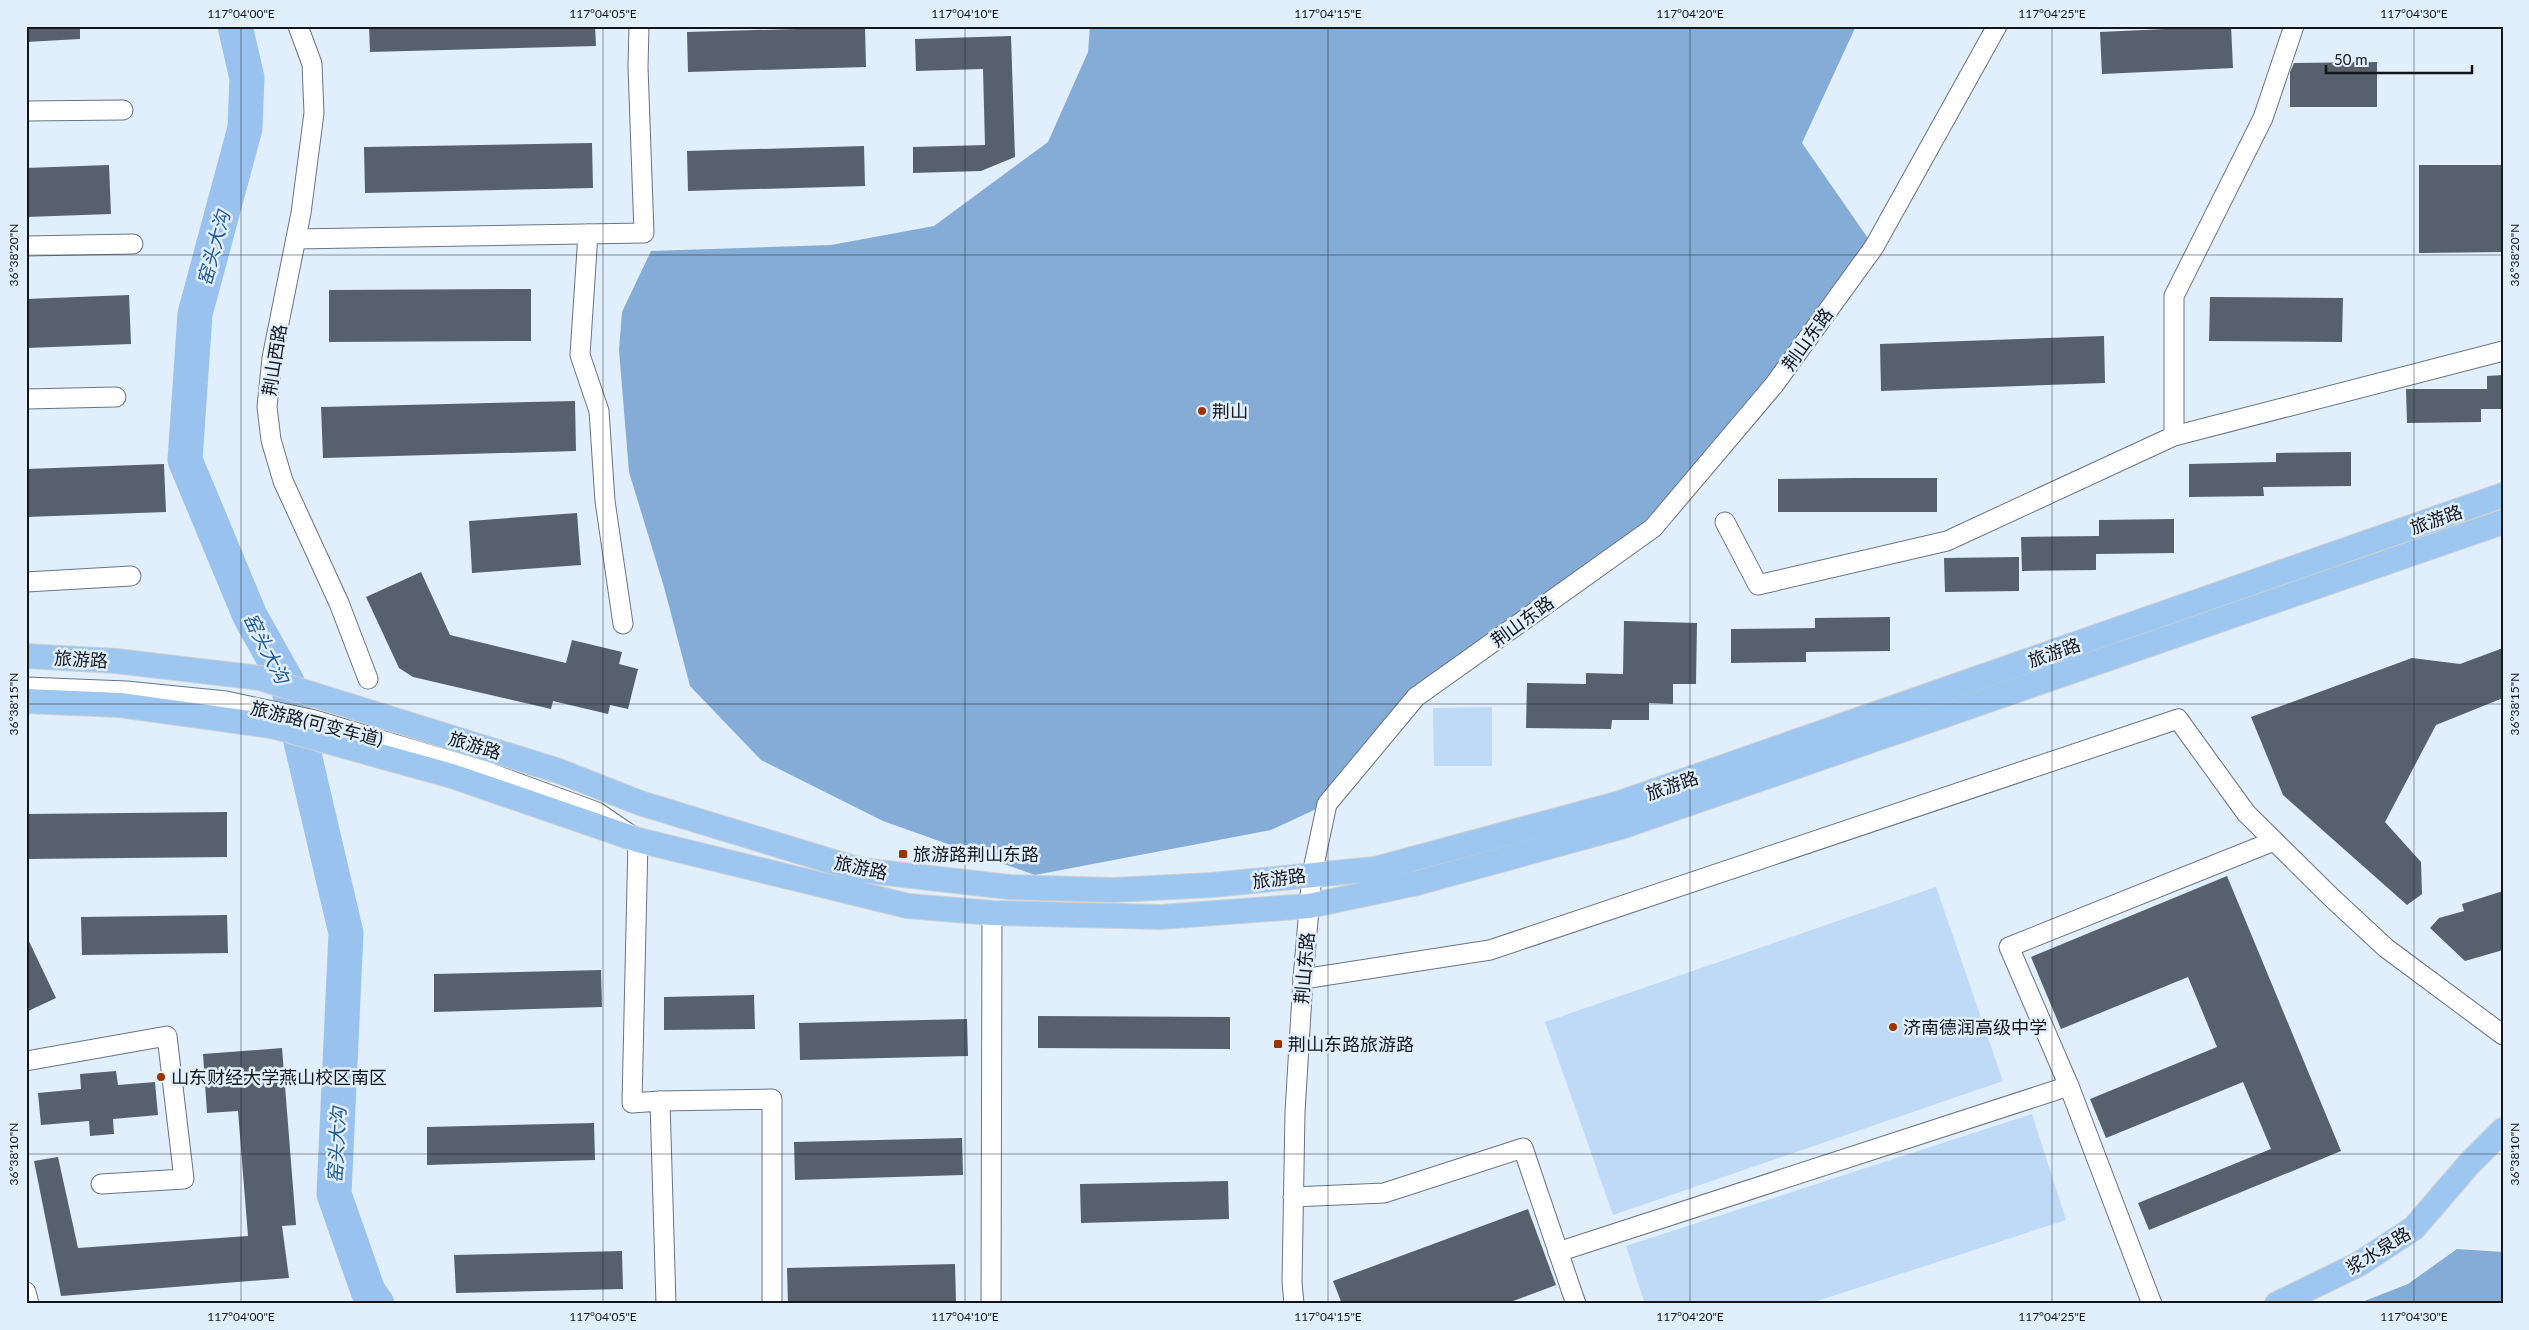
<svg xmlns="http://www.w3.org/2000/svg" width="2529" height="1330" font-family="Lato,'Noto Sans SC',sans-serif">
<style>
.green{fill:#bfdaf7}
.forest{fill:#84acd7}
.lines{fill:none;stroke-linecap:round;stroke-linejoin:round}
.river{stroke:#99c2ee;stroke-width:35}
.building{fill:#56616d}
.minor-casing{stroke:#697581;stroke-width:21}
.major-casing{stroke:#cfd0d1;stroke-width:26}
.minor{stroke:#fff;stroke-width:19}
.major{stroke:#9dc7f1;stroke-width:24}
.ticks{fill:none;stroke:#11161b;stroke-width:1;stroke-opacity:0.45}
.poi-dot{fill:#9a3503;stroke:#e1eefc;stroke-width:2}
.labels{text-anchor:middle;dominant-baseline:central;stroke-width:5;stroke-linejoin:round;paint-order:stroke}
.street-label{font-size:18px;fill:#11161b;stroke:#e1eefc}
.poi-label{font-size:18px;fill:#11161b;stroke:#e1eefc;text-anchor:start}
.water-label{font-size:19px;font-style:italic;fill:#215a91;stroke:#e1eefc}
.neatline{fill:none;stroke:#11161b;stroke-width:2}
.ticks-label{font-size:12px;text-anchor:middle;fill:#11161b}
</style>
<rect width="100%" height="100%" fill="#e1eefc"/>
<!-- green -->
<g class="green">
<polygon points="1492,707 1492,766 1434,766 1433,708"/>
<polygon points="1936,887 2003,1081 1613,1215 1545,1022"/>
<polygon points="2032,1114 2066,1220 1808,1304 1645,1304 1626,1246"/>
</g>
<!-- forest -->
<g class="forest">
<polygon points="1090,26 1856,26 1802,143 1874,247 1653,528 1416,697 1327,804 1271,830 1035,875 883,821 761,760 690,686 664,587 629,472 619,350 622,312 651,251 831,245 934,226 1048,142 1088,52"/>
<polygon points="2457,1249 2503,1252 2503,1304 2357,1304 2408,1284"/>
</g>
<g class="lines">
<!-- river -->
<polyline class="river" points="235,26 247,78 245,128 195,314 185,460 250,616 287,682 346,933 334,1194 368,1291 377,1304"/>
</g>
<!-- building -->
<g class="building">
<polygon points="26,26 80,26 80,39 26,42"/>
<polygon points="369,26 595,26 596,46 370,52"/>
<polygon points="2231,26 2233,68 2102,74 2100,32"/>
<polygon points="865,27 866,67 688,72 687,32"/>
<polygon points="1011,36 1015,157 981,171 913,173 913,147 985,145 983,69 916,71 915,39"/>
<polygon points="2377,62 2377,107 2290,107 2290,72 2294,63"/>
<polygon points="592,143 593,188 365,193 364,147"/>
<polygon points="864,146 865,186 688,191 687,151"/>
<polygon points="109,165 111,214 26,217 26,168"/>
<polygon points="2419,165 2503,165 2503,252 2419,253"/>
<polygon points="531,289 531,341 329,342 329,290"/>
<polygon points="129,295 131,344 26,348 26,299"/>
<polygon points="2210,297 2343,298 2342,342 2209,341"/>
<polygon points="2104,336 2105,383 1881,391 1880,344"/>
<polygon points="2503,375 2503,409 2481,409 2481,422 2407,423 2406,389 2487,389 2487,376"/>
<polygon points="575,401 576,451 323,458 321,407"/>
<polygon points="2351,452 2351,486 2263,487 2264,496 2189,497 2189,464 2276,462 2276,453"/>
<polygon points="164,464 166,512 26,517 26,469"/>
<polygon points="1853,478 1937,478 1937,512 1778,512 1778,479"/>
<polygon points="577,513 581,565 472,573 469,521"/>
<polygon points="2174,519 2174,553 2096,554 2096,570 2022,571 2021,537 2099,536 2099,520"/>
<polygon points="2019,557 2019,591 1945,592 1944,558"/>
<polygon points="421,572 450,635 566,663 572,640 622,652 619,664 638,669 628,709 610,705 608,714 553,701 551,709 413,677 399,668 366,597"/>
<polygon points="1890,617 1890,651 1806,652 1806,662 1731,663 1731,629 1815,628 1815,618"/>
<polygon points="1624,621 1697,623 1696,684 1673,684 1673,704 1649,703 1649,720 1612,720 1611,729 1526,728 1527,683 1586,684 1586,673 1623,674"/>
<polygon points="2503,648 2503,698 2436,725 2385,822 2421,862 2422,894 2407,905 2283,795 2251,717 2412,658 2460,664"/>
<polygon points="227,812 227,857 26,859 26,814"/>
<polygon points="2227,876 2341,1151 2149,1230 2138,1203 2271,1149 2243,1082 2106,1138 2090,1099 2217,1047 2188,977 2061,1029 2031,957"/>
<polygon points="2503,891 2503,950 2465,961 2430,928 2439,918 2464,911 2462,904"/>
<polygon points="227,915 228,953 82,955 81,917"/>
<polygon points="26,935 56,998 26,1012"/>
<polygon points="601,970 602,1007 434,1012 434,974"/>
<polygon points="754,995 755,1029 664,1030 664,997"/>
<polygon points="1038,1016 1230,1017 1230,1049 1038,1048"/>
<polygon points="967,1019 968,1056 800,1060 799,1023"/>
<polygon points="282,1048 296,1225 282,1226 289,1278 61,1296 34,1161 58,1157 78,1248 248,1236 238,1111 207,1113 203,1054"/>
<polygon points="116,1071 118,1085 155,1082 158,1115 113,1119 114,1134 90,1136 89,1121 41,1125 38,1093 81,1089 80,1074"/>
<polygon points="594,1123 595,1160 427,1165 427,1127"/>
<polygon points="962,1138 963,1175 795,1180 794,1142"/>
<polygon points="1228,1181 1229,1219 1081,1223 1080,1184"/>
<polygon points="1528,1209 1556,1285 1505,1304 1342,1304 1333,1281"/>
<polygon points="622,1251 623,1289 456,1293 454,1255"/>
<polygon points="955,1264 956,1302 788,1304 787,1268"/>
</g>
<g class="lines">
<!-- minor casing -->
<g class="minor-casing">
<g id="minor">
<polyline points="298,26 312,64 314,113 301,213 272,358 267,407 271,440 283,481 339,603 368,679"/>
<polyline points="26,111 123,110"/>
<polyline points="588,234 580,355 599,411 605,501 623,624"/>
<polyline points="296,239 644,233 638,67 639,26"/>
<polyline points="26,246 133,244"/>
<polyline points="26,399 116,397"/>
<polyline points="2174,436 2174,296 2263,118 2294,26"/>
<polyline points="1725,522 1758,585 1947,541 2174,436 2503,351"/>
<polyline points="26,582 131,576"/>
<polyline points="26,687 126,691 226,701 315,720 485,771 597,812 638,840 632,1103 660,1101 666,1304"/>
<polyline points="1303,979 1490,950 2178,719 2246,813 2332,898 2386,948 2503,1035"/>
<polyline points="26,1061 167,1036 184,1179 101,1184"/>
<polyline points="660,1101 772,1099 772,1304"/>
<polyline points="1293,1197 1384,1193 1523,1148 1576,1304"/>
<polyline points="1558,1252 2069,1086"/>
<polyline points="26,1292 29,1304"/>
<polyline points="991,1304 992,913"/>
<polyline points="1294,1304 1292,1282 1295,1112 1303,979 1312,874 1327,804 1416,697 1653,528 1774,385 1874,247 1997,26"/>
<polyline points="2152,1304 2069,1086 2009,947 2274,841"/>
</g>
</g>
<!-- major casing -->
<g class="major-casing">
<g id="major">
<polyline points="26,656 116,661 260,678 559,771 640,803 860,870 1009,887 1113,890 1212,885 1375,869 1620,803 2503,495"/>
<polyline points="26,701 120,705 272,726 452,776 638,840 908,906 992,913 1161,917 1309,906 1417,883 1621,827 2503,522"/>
<polyline points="2277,1304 2359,1264 2414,1228 2469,1164 2503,1130"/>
</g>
</g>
<!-- minor -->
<use href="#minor" class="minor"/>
<!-- major -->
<use href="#major" class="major"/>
</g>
<!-- ticks -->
<path class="ticks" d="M241 26V1304M603 26V1304M965 26V1304M1328 26V1304M1690 26V1304M2052 26V1304M2414 26V1304M26 255H2503M26 704H2503M26 1154H2503"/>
<!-- markers -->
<g class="poi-dot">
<circle cx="1202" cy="411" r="5"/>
<rect x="898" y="849" width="10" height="10" rx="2.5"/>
<circle cx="1893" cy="1027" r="5"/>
<rect x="1273" y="1039" width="10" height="10" rx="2.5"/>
<circle cx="161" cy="1077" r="5"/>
</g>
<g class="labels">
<!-- street labels -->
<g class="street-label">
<text transform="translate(1807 339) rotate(-54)">荆山东路</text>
<text transform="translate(274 360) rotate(-81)">荆山西路</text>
<text transform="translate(2436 519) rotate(-19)">旅游路</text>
<text transform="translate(1522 621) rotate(-36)">荆山东路</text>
<text transform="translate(2054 652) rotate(-19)">旅游路</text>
<text transform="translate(81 659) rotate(3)">旅游路</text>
<text transform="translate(317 723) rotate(14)">旅游路(可变车道)</text>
<text transform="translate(475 745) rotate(17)">旅游路</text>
<text transform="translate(1672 785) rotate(-19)">旅游路</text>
<text transform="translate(861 867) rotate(12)">旅游路</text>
<text transform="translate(1279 878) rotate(-7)">旅游路</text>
<text transform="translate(1304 968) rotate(-85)">荆山东路</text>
<text transform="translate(2378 1250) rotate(-32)">浆水泉路</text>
</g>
<!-- poi labels -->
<g class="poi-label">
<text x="1212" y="411">荆山</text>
<text x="913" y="854">旅游路荆山东路</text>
<text x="1903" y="1027">济南德润高级中学</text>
<text x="1288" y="1044">荆山东路旅游路</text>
<text x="171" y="1077">山东财经大学燕山校区南区</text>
</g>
<!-- water labels -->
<g class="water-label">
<text transform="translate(213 248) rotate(-75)">窑头大沟</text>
<text transform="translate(267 648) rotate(63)">窑头大沟</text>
<text transform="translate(336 1145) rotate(-87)">窑头大沟</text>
</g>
</g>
<!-- border -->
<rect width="2529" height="1330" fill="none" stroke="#e1eefc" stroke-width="55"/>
<!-- scale -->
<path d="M2326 65v8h146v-8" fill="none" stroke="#11161b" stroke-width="2.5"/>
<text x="2334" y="65" font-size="15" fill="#11161b" stroke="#e1eefc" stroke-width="4" paint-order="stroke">50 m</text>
<rect x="28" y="28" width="2474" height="1274" class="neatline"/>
<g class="ticks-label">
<text x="241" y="18">117°04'00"E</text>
<text x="603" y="18">117°04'05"E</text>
<text x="965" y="18">117°04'10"E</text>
<text x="1328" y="18">117°04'15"E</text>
<text x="1690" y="18">117°04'20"E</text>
<text x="2052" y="18">117°04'25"E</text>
<text x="2414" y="18">117°04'30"E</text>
<text transform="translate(14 255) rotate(-90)" y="4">36°38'20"N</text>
<text transform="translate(2515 255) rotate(-90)" y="4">36°38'20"N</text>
<text transform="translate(14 704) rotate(-90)" y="4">36°38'15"N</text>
<text transform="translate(2515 704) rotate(-90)" y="4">36°38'15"N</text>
<text transform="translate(14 1154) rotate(-90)" y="4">36°38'10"N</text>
<text transform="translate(2515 1154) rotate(-90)" y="4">36°38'10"N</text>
<text x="241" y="1321">117°04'00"E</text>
<text x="603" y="1321">117°04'05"E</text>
<text x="965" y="1321">117°04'10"E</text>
<text x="1328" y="1321">117°04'15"E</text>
<text x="1690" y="1321">117°04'20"E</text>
<text x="2052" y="1321">117°04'25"E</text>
<text x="2414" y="1321">117°04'30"E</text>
</g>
</svg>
